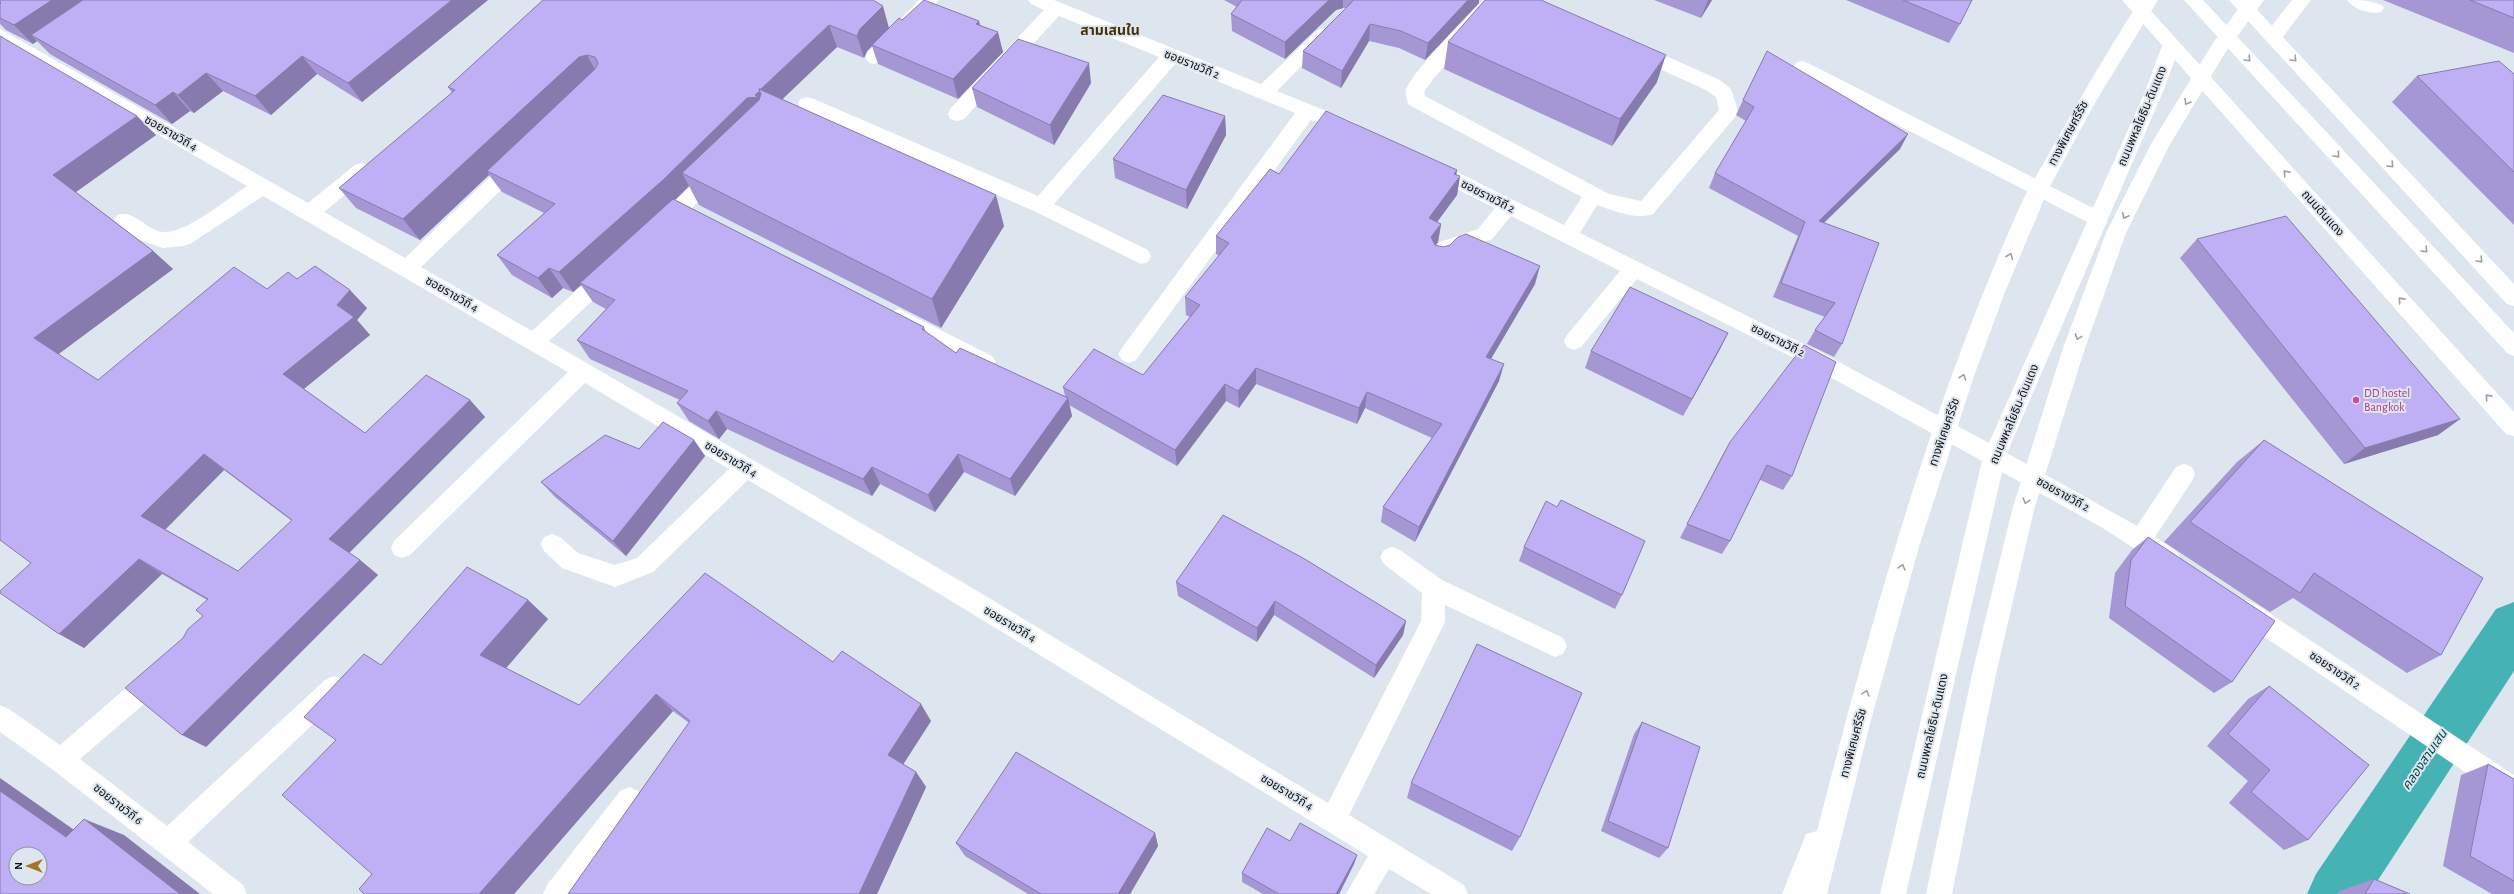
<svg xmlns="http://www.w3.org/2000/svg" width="2514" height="894" font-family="'Alegreya Sans','Noto Sans Thai',sans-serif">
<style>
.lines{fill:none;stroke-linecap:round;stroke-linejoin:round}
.canal{fill:#45b2b3;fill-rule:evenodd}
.minor{fill:#fff;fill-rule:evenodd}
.major{fill:#fff;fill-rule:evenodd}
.highway{fill:#fff;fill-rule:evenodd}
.wall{fill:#a497d4;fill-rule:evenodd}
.shaded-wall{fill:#867bac}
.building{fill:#bfb0f6;stroke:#867bac;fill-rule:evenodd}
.oneway{stroke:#9e9fa0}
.hotel-dot{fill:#d1479c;stroke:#dde6ee;stroke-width:1.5}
.labels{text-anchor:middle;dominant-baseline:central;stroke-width:4;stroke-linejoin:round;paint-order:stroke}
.street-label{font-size:12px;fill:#0d0f12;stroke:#dde6ee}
.hotel-label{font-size:12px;fill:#b23c85;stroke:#dde6ee;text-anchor:start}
.water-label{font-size:13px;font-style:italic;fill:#034849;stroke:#dde6ee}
.quarter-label{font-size:14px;font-weight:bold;fill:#45300a;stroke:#dde6ee}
</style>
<rect width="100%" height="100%" fill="#dde6ee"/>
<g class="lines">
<!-- canal -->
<polygon class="canal" points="2514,602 2514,671 2369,894 2307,894 2316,874 2496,609"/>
<!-- minor -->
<g class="minor">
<polygon points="919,0 939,0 880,62 874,64 868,62 865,57 868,52"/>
<polygon points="1028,0 1054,0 1261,84 1318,30 1324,28 1330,30 1333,34 1277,91 1356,123 1358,128 1356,133 1349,135 1311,120 1136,360 1129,363 1122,360 1118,354 1122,348 1295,113 1175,64 1054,204 1148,250 1151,256 1148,262 1141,264 1034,211 800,109 798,104 800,99 807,97 814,99 1038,196 1159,57 1059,16 964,119 957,121 950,119 948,114 950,109 1044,10 1031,4"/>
<path d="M1483 0H1502L1434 78 1424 92 1425 96 1609 194 1641 201 1719 110 1716 97 1706 90 1631 56 1628 51 1631 46 1637 45 1643 46 1720 80 1731 89 1738 111 1736 116 1653 214C1635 220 1615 211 1597 205L1580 233 1826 355 1989 443 2087 222 1796 73 1793 68 1796 63 1802 61 1808 63 2093 208 2144 94 2162 46 2165 41 2171 40 2177 41 2180 46 2162 94 2007 453 2137 526 2176 467 2184 464 2192 467 2195 474 2192 481 2155 537 2176 551 2180 558 2176 565 2168 568 2160 565 2101 527 2002 472 1906 894H1880L1982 461 1812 367 1637 279 1581 347 1574 350 1567 347 1564 341 1567 335 1620 271 1511 216 1492 239 1447 256 1440 254 1437 248 1440 242 1478 229 1495 208 1425 173 1422 168 1425 163 1432 161 1439 163 1564 225 1582 197 1409 105C1407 101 1405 95 1406 90 1413 70 1466 19 1483 0Z"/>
<polygon points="2292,0 2311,0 2279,42 2273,43 2267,42 2264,37 2267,32"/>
<path d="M2347 0C2359 0 2377 0 2384 8L2381 12C2371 15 2353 9 2347 0Z"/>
<path d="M0 29 308 203 355 165 362 163 369 165 372 170 369 175 324 212 405 258 511 157 518 155 525 157 528 162 525 167 421 267 532 331 603 266 610 264 617 266 620 272 617 278 549 341 969 586 1328 803 1421 621 1422 593 1384 564 1380 557 1384 550 1392 547 1400 550 1442 580 1563 638 1567 646 1563 654 1555 657 1445 605V622L1441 630 1349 815 1464 885 1468 894H1431L1389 869 1374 894H1346L1368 856 953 602 748 480 653 572 615 587 562 568 544 551 541 544 544 537 552 534 560 537 578 553 615 565 637 558 729 469 585 383 410 555 402 558 394 555 391 548 394 541 568 372 263 196 190 244 183 246 163 248 135 238 117 225 114 220 117 215C135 209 146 231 164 232 187 233 227 199 247 186L0 43Z"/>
<polygon points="715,167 722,169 725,174 722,179 669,230 662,233 655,230 652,225 655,220 708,169"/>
<polygon points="899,309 992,356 996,362 992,368 985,371 978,368 892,323 889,317 892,311"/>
<polygon points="2246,600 2254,603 2514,775 2514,802 2505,799 2238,619 2234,611 2238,603"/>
<polygon points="157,666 166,669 169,677 166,685 80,759 167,826 325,680 334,676 343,680 346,688 343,696 188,842 243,885 247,894 213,894 52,769 0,732 0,705 9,709 60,745 148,669"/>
<polygon points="629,787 638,791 642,800 638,809 572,894 543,894 547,885 620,791"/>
</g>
<!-- major -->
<g class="major">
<polygon points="2122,0 2141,0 2514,412 2514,436 2506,434"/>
<polygon points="2184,0 2203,0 2514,333 2514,356 2507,353"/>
<polygon points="2229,0 2248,0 2514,284 2514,306 2507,304"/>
</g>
<!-- highway -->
<g class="highway">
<path d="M2140 0H2158L2096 101 2048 190 2005 292 1974 376 1919 547 1871 720 1827 894H1782L1806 834 1817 831C1872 618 1931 403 2022 202 2029 187 2038 173 2046 159 2076 105 2107 52 2140 0Z"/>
<polygon points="2245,0 2264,0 2225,53 2169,146 2126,233 2085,348 2034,510 1996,674 1952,894 1926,894 1972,674 2012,510 2063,348 2106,233 2151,144 2213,43"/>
</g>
</g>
<!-- wall -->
<g class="wall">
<polygon points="0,0 488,0 362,102 317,74 271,115 223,91 194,113 190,111 172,124 50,54 37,41 33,44 6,30 0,24"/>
<polygon points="543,0 889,28 902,20 979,21 980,25 1003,52 958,99 878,64 872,46 867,51 864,58 837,47 782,99 1004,226 941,328 699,205 689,186 675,200 924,327 926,332 956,353 1065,396 1063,387 1143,375 1190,317 1186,315 1185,297 1219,256 1216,254 1216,236 1279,174 1457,170 1456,175 1460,176 1457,195 1437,222 1441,224 1438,242 1435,245 1535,284 1491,359 1499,381 1415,542 1381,522 1383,507 1432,438 1365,408 1357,424 1256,384 1239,408 1226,401 1177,466 1069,405 1072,416 1015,496 964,472 935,512 880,484 872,496 727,429 719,439 689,421 677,403 680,400 590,359 577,340 606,309 593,302 581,285 573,292 563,288 552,298 512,275 497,255 544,213 502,192 489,175 420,240 356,208 339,188 452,93 448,87"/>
<polygon points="1224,0 1479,0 1479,3 1425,60 1399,48 1369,41 1341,88 1302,68 1303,51 1346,8 1343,8 1336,10 1285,59 1232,31 1231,14 1237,7"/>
<polygon points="1654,0 1712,0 1701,18"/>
<polygon points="1846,0 1972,0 1960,24 1949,43"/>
<polygon points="2383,0 2514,0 2514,53"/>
<path d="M0 36 156 135 76 192 153 251 173 269 58 354 98 380 267 289 297 279 367 308 357 320 370 335 304 389 365 433 470 400 485 417 349 553 360 560 378 575 206 747 183 638 203 616 207 600 162 574 84 648 31 563ZM224 470 292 521 238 571 165 529Z"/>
<polygon points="1448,42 1657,82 1612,146 1444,69"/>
<polygon points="2514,74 2514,225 2392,102 2417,76"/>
<polygon points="1091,83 1054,145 977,107 972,88"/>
<polygon points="1743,100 1900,149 1824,223 1842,344 1834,357 1807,344 1815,330 1825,317 1773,297 1798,236 1709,188 1715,173 1746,121 1736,115"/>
<polygon points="1225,116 1226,135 1187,209 1115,178 1113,159"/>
<polygon points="2197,239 2460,419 2438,435 2344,464 2180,258"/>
<polygon points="1728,333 1719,351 1683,416 1585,368 1591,351"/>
<polygon points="694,440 705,456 626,556 555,497 541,482 639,449"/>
<polygon points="2264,440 2441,655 2407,673 2293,598 2270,612 2164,542 2237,462"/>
<polygon points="1730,442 1792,476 1783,490 1760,480 1730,541 1722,554 1680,538 1722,456"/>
<polygon points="1557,507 1622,595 1615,609 1519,561 1524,547"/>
<polygon points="2148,537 2232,682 2214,693 2109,618 2115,573 2132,550"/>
<polygon points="1176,582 1406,621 1403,635 1374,678 1274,615 1257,642 1178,596"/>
<polygon points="528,600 548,619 506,668 579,705 833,662 931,721 903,764 916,772 926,787 877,894 568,894 689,723 673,711 514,894 364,894 372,874 336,740 381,665"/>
<polygon points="2269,686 2308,840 2284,850 2229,803 2248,781 2207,746 2248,699"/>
<polygon points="1642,722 1668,848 1659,858 1601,831 1634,734"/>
<polygon points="2488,764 2514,779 2514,894 2492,894 2443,866 2461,775"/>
<polygon points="1411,783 1520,837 1512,851 1407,798"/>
<polygon points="1155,833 1158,846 1130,894 1028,894 965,856 956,843"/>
<polygon points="1357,855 1354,864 1339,894 1263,894 1242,882 1242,873"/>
<polygon points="2374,879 2410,894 2337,894 2339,891"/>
</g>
<!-- shaded-wall -->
<g class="shaded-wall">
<polygon points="52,0 98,0 31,35 37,41 33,44 14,25"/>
<polygon points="452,0 488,0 362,102 348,83"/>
<polygon points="1329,0 1343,0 1343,8 1336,10 1285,59 1285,42"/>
<polygon points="1468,0 1479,0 1479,3 1425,60 1428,43"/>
<polygon points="1708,0 1712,0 1701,18"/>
<polygon points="883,6 889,28 872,45 872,46 867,51 864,58 857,36 860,29"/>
<polygon points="979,21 983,41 976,24"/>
<polygon points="1370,24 1369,41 1341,88 1342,71"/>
<polygon points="829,25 837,47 766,115 682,173 689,186 674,201 580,283 581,285 573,292 559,272 747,98 755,95"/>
<polygon points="998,32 1003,52 958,99 953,79"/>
<polygon points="587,55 599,77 487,171 489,175 420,240 403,219 579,57"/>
<polygon points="1666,55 1657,82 1612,146 1620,119"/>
<polygon points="302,56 317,74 271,115 255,96"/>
<polygon points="1089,63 1091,83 1054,145 1050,125"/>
<polygon points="206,73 223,91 194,113 178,95"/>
<polygon points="173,92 190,111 172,124 155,105"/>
<polygon points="137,116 156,135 73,194 53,175"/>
<polygon points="1225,116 1226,135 1187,209 1186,190"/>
<polygon points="1908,134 1900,149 1811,235 1819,221"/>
<polygon points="1457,170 1455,184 1460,176 1457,195 1426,237 1429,218 1454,174"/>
<polygon points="996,195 1004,226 941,328 932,299"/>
<polygon points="1441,224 1438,242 1428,255 1431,237"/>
<polygon points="153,251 173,269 56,356 34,338"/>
<polygon points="1540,266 1535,284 1482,374 1486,357"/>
<polygon points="549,268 563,288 552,298 538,278"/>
<polygon points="350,290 367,308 357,320 370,335 301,391 283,374 337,305"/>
<polygon points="1728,333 1719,351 1683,416 1692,399"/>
<polygon points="1504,364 1499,381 1415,542 1419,527"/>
<polygon points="1256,368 1256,384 1239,408 1238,391"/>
<polygon points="1225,384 1226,401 1177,466 1175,450"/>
<polygon points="1367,392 1365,408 1357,424 1359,408"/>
<polygon points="1068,398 1072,416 1015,496 1010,479"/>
<polygon points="470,400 485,417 348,554 329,539"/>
<polygon points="716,411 727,429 719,439 708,421"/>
<polygon points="2460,419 2438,435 2344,464 2365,448"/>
<polygon points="694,440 705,456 626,556 613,541"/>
<polygon points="204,454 224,470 164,531 141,516"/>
<polygon points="958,454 964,472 935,512 928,495"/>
<polygon points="872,467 880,484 872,496 863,479"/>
<polygon points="139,559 162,574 84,648 59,634"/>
<polygon points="360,560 378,575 206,747 182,735"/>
<polygon points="528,600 548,619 502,673 480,655"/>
<polygon points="1275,601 1274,615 1257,642 1257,628"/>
<polygon points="1406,621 1403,635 1374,678 1376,665"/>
<polygon points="656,694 673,711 514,894 479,894"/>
<polygon points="921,704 931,721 899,771 888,755"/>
<polygon points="916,772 926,787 877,894 859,894"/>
<polygon points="0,778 107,853 66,837 0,791"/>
<polygon points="84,819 124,835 200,894 180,894"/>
<polygon points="1155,833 1158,846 1130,894 1118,894"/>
<polygon points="1357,855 1354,864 1339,894 1336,894"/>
</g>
<!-- building -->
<g class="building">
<polygon points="0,0 52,0 14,25 0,18 0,4 1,3 0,2"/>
<polygon points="83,0 452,0 348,83 302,56 255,96 206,73 178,95 173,92 155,105 31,35"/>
<polygon points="543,0 873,0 883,6 860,29 857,36 829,25 761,89 759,89 760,91 755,95 758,97 747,98 663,180 559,272 549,268 538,278 497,255 555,204 487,171 595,69 598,63 595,57 587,55 579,57 403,219 339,188 455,90 448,87"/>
<polygon points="924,0 979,21 976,24 998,32 953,79 872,45 899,18 902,20"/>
<polygon points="1242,0 1329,0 1285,42 1231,14"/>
<polygon points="1353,0 1468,0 1428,43 1401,31 1370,24 1342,71 1303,51 1351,3"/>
<polygon points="1485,0 1541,0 1666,55 1620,119 1448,42"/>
<polygon points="1903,0 1972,0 1960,24"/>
<polygon points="2470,0 2514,0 2514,18"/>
<path d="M0 36 137 116 53 175 153 251 34 338 98 380 234 267 267 289 288 272 297 279 315 266 350 290 337 305 354 317 283 374 365 433 426 375 470 400 329 539 360 560 182 735 125 688 183 638 188 629 203 616 196 610 208 599 139 559 59 634 0 593V591L31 563 0 540ZM204 454 292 520 238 571 141 516Z"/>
<polygon points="1018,39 1089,63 1050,125 972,88"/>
<polygon points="1767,51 1908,134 1819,221 1879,243 1842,344 1815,330 1835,303 1781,283 1805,222 1715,173 1754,107 1743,100"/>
<polygon points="2499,61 2514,74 2514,172 2417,76"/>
<polygon points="759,89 996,195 932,299 682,173 759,100 761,94"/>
<polygon points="1163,95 1225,116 1186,190 1113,159"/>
<polygon points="1326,111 1457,170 1454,174 1460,176 1429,218 1441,224 1431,237 1435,245 1443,247 1450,245 1458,237 1466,234 1540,266 1486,357 1504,364 1419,527 1383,507 1442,424 1367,392 1359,408 1256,368 1238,391 1225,384 1175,450 1063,387 1094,349 1143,375 1200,305 1185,297 1229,243 1216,236 1270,169 1279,174"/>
<polygon points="673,199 924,327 922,329 956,353 960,348 1068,398 1010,479 958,454 928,495 872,467 863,479 716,411 708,421 677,403 688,391 577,340 615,300 580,283"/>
<polygon points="2286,216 2460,419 2365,448 2197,239"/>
<polygon points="1630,287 1728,333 1692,399 1591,351"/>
<polygon points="1804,345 1836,362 1792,476 1767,465 1730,541 1687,524 1730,442"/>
<polygon points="663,422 694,440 613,541 541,482 605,435 639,449"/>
<polygon points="2264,440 2483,578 2441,655 2314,573 2300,593 2190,522"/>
<polygon points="1561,500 1645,541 1622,595 1524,547 1546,501 1557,507"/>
<polygon points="1223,515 1303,558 1406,621 1376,665 1275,601 1257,628 1176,582"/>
<polygon points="2148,537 2275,621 2232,682 2125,606 2131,560"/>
<polygon points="467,567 528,600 480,655 579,705 705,573 833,662 842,651 921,704 888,755 916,772 859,894 568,894 690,721 656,694 479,894 364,894 359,889 372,874 282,795 336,740 304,717 364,654 381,665"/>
<polygon points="1477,644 1582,693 1520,837 1411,783"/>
<polygon points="2269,686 2369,765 2308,840 2251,792 2270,770 2228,734"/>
<polygon points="1642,722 1700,747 1668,848 1608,821"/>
<polygon points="1016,752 1155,833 1118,894 1041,894 956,843"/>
<polygon points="2488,764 2514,779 2514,881 2470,856"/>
<path d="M0 791 66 837 84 819 180 894H0ZM16 854H40V878H16Z"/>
<polygon points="1300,823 1357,855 1336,894 1279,894 1242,873 1267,828 1290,841"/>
<polygon points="2374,879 2410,894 2365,894"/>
</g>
<!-- one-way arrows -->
<defs><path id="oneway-chevron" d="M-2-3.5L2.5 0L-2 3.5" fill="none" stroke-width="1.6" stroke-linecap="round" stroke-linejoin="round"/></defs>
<g class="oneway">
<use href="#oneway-chevron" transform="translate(2248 59) rotate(47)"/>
<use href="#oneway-chevron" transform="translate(2294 59) rotate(47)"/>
<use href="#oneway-chevron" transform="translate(2187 102) rotate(121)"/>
<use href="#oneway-chevron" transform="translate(2337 155) rotate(47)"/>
<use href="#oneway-chevron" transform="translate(2391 165) rotate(47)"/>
<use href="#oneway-chevron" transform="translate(2286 173) rotate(-132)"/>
<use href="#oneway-chevron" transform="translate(2125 216) rotate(117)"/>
<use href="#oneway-chevron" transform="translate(2425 250) rotate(47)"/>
<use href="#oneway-chevron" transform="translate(2010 256) rotate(-68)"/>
<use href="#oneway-chevron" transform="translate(2480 260) rotate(47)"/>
<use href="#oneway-chevron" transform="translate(2401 300) rotate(-132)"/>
<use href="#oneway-chevron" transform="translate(2078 337) rotate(110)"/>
<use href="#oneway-chevron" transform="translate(1963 377) rotate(-71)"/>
<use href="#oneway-chevron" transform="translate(2488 397) rotate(-132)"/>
<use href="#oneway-chevron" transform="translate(2026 501) rotate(107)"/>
<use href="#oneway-chevron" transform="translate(1902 567) rotate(-74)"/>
<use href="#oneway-chevron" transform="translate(1866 693) rotate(-74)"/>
</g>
<!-- markers -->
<circle class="hotel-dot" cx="2356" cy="400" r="4"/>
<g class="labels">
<!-- street labels -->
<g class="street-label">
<text transform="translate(1192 64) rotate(22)">ซอยราชวิถี 2</text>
<text transform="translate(2142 116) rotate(-67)">ถนนพหลโยธิน-ดินแดง</text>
<text transform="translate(171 133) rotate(30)">ซอยราชวิถี 4</text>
<text transform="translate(2068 133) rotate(-62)">ทางพิเศษศรีรัช</text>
<text transform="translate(1488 196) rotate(27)">ซอยราชวิถี 2</text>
<text transform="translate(2323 213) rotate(48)">ถนนดินแดง</text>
<text transform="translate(452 294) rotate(30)">ซอยราชวิถี 4</text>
<text transform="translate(1778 340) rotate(27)">ซอยราชวิถี 2</text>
<text transform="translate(2014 414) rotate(-67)">ถนนพหลโยธิน-ดินแดง</text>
<text transform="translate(1944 432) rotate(-71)">ทางพิเศษศรีรัช</text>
<text transform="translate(731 459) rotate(31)">ซอยราชวิถี 4</text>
<text transform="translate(2063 494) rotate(29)">ซอยราชวิถี 2</text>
<text transform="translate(1010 624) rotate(31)">ซอยราชวิถี 4</text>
<text transform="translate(2335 670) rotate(34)">ซอยราชวิถี 2</text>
<text transform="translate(1932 726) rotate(-77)">ถนนพหลโยธิน-ดินแดง</text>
<text transform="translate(1853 743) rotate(-75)">ทางพิเศษศรีรัช</text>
<text transform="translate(1287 792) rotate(31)">ซอยราชวิถี 4</text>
<text transform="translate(118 804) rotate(38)">ซอยราชวิถี 6</text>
</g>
<!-- hotel labels -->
<g class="hotel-label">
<text x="2364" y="393">DD hostel<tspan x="2364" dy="14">Bangkok</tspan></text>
</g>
<!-- water labels -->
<g class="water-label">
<text transform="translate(2425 760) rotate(-56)">คลองสามเสน</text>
</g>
<!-- quarter labels -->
<g class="quarter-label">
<text x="1110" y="31">สามเสนใน</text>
</g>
</g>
<!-- north arrow -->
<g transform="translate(28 866) rotate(270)"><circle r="19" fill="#dde6ee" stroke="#8a9096"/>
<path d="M0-3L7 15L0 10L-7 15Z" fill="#a27527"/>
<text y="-6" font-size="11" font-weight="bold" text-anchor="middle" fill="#0d0f12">N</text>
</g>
</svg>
